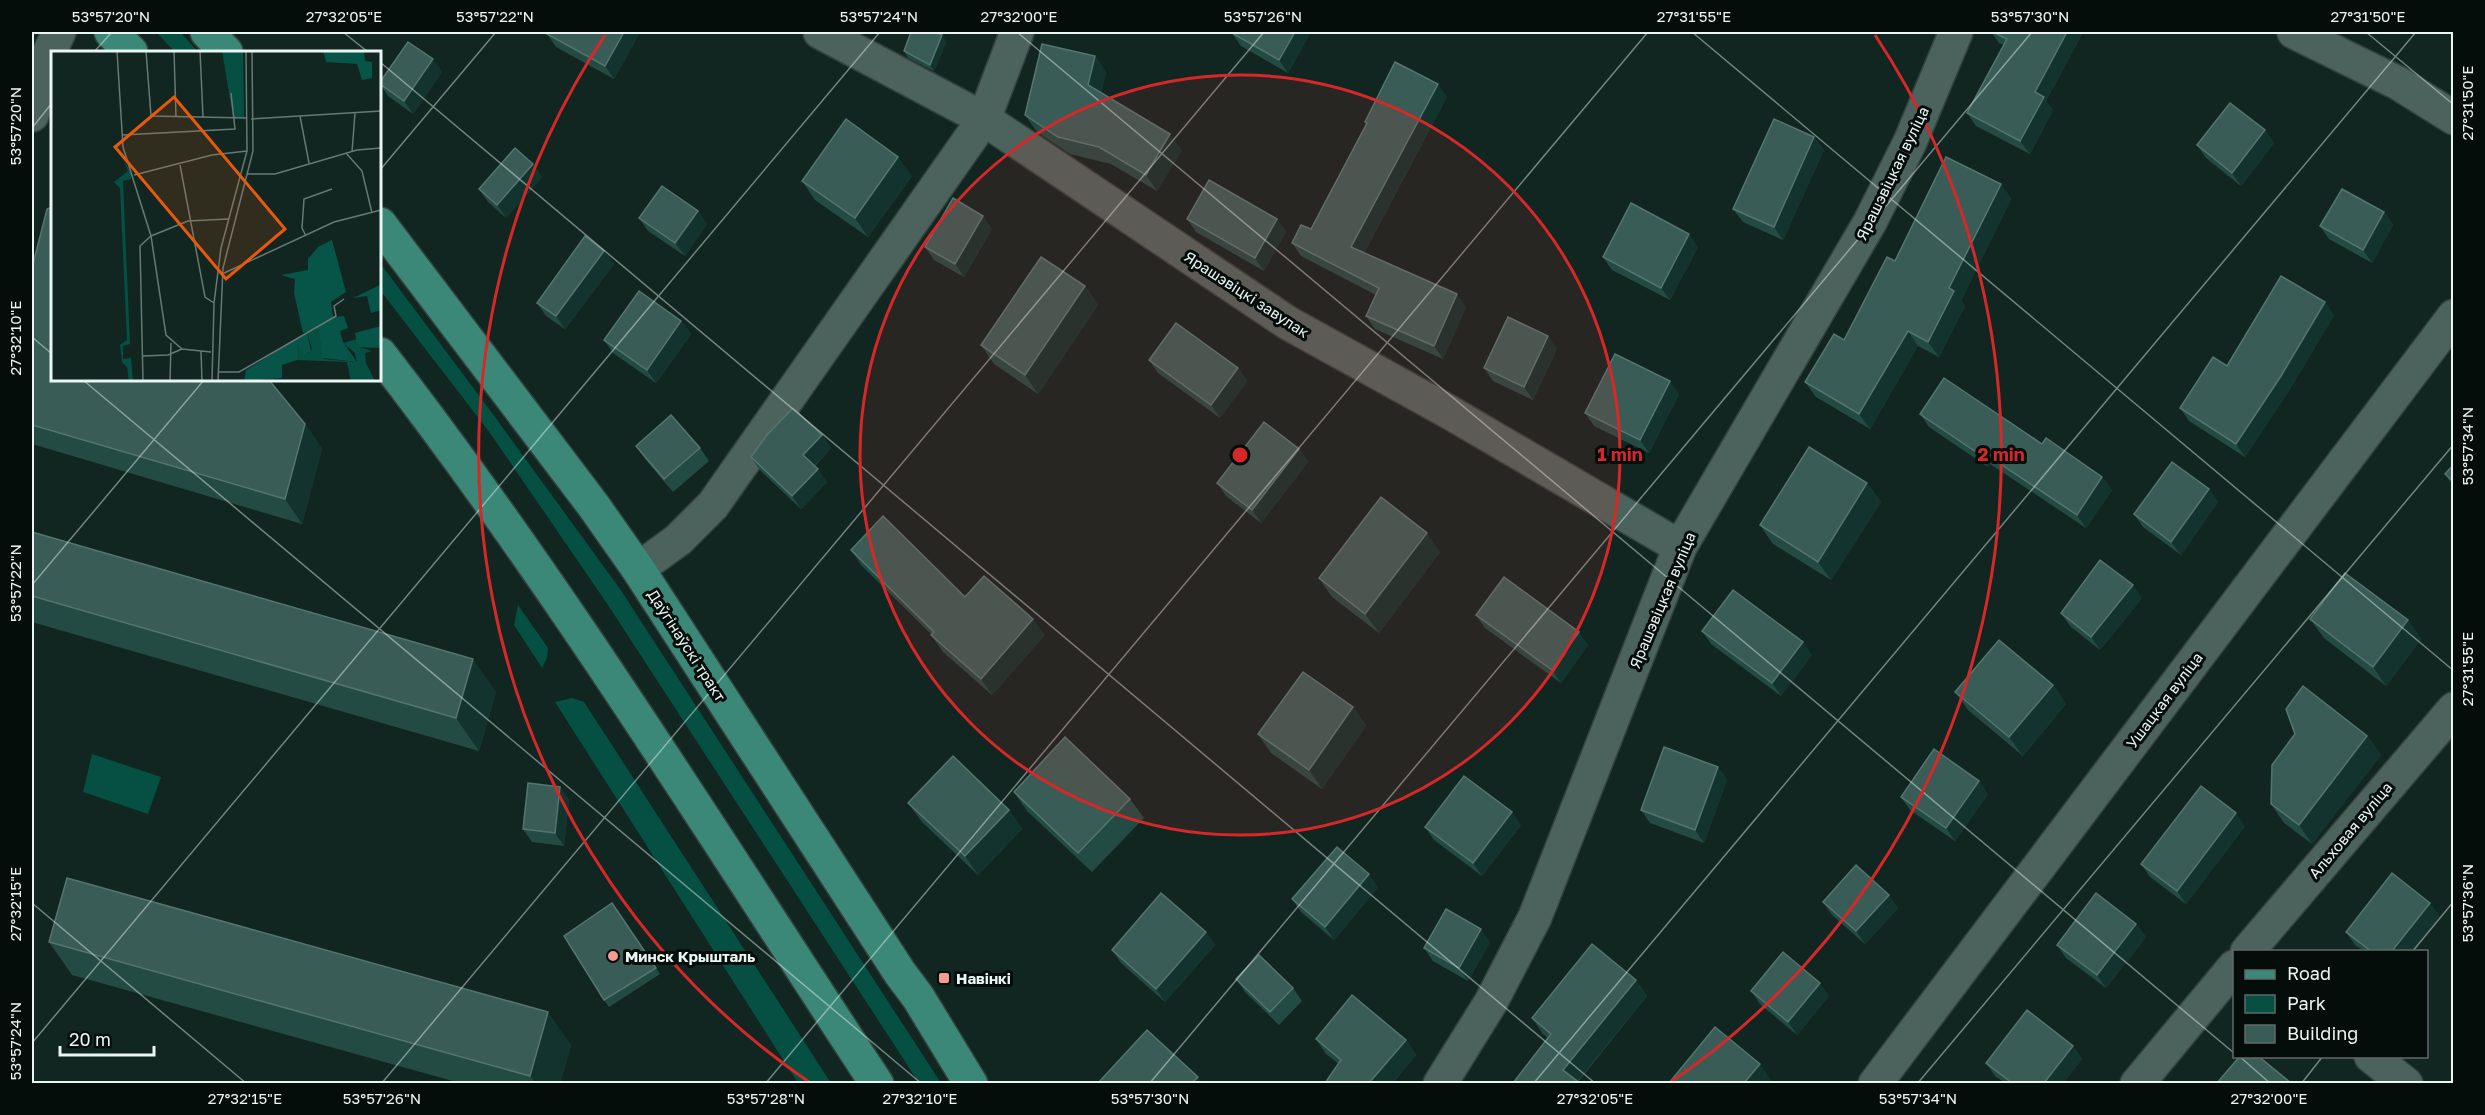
<svg xmlns="http://www.w3.org/2000/svg" width="2485" height="1115" font-family="'Golos Text',sans-serif">
<style>
.green{fill:#054f43}
.lines{fill:none;stroke-linecap:round;stroke-linejoin:round}
.minor-casing{stroke:#33423e;stroke-width:36}
.major-casing{stroke:#33423e;stroke-width:36}
.minor{stroke:#4c625d;stroke-width:33}
.major{stroke:#3b8879;stroke-width:33}
.wall{fill:#244b43}
.shaded-wall{fill:#13342e}
.building{fill:#395d56;stroke:#55756f;stroke-width:1.5}
.ticks{fill:none;stroke:#eaf6f3;stroke-width:1.5;stroke-opacity:0.45}
.ring{fill:none;stroke:#d62828;stroke-width:3}
.poi-dot{fill:#f59c91;stroke:#050d0b;stroke-width:2}
.labels{text-anchor:middle;dominant-baseline:central;stroke-width:6;stroke-linejoin:round;paint-order:stroke}
.street-label{font-size:15px;fill:#eaf6f3;stroke:#050d0b}
.poi-label{font-size:15px;font-weight:bold;fill:#eaf6f3;stroke:#050d0b;text-anchor:start}
.inset-road{fill:none;stroke:#687975;stroke-width:1.5}
.view{fill:#e8590c;fill-opacity:0.15;stroke:#e8590c;stroke-width:3}
.inset-edge{fill:none;stroke:#eaf6f3;stroke-width:3}
.centre{fill:#d62828;stroke:#050d0b;stroke-width:3}
.ring-label{font-size:18px;text-anchor:middle;font-weight:bold;fill:#d62828;stroke:#050d0b;stroke-width:6;stroke-linejoin:round;paint-order:stroke}
.neatline{fill:none;stroke:#eaf6f3;stroke-width:2}
.ticks-label{font-size:15px;text-anchor:middle;fill:#eaf6f3}
</style>
<rect width="100%" height="100%" fill="#112621"/>
<!-- green -->
<g class="green">
<polygon points="156,32 180,32 198,52 175,52"/>
<polygon points="380,263 495,417 620,589 941,1083 919,1083 608,605 490,433 380,290"/>
<polygon points="518,605 548,648 547,658 542,668 514,625"/>
<polygon points="572,698 584,702 831,1083 798,1083 555,702"/>
<polygon points="92,754 161,777 148,814 83,792"/>
</g>
<g class="lines">
<!-- minor casing -->
<g class="minor-casing">
<g id="minor">
<polyline points="820,32 984,119 1288,323 1449,412 1680,547"/>
<polyline points="2294,32 2398,83 2454,118"/>
<polyline points="32,115 45,62 59,32"/>
<polyline points="638,569 678,540 713,505 984,119 1017,32"/>
<polyline points="2247,952 2454,709"/>
<polyline points="2371,1056 2406,1084"/>
<polyline points="1440,1084 1491,1002 1535,917 1680,547 1870,222 1910,142 1956,32"/>
<polyline points="1875,1084 2454,316"/>
<polyline points="2137,1084 2234,967"/>
</g>
</g>
<!-- major casing -->
<g class="major-casing">
<g id="major">
<polyline points="111,32 131,52"/>
<polyline points="207,32 226,52"/>
<polyline points="380,224 593,505 638,569 900,973 918,997 971,1084"/>
<path d="M380 354C560 586 715 838 877 1084"/>
</g>
</g>
<!-- minor -->
<use href="#minor" class="minor"/>
<!-- major -->
<use href="#major" class="major"/>
</g>
<!-- wall -->
<g class="wall">
<polygon points="640,32 614,79 556,47 547,34"/>
<polygon points="1233,32 1311,32 1288,73 1241,46 1232,33"/>
<polygon points="1991,32 2083,32 2046,101 2053,110 2030,154 1976,126 1967,113 2004,45 1999,43"/>
<polygon points="942,35 946,42 934,71 908,58 904,51"/>
<polygon points="1095,56 1106,73 1101,93 1182,150 1157,191 1111,164 1070,154 1037,132 1025,115"/>
<polygon points="442,72 413,114 388,96 380,84 380,82"/>
<polygon points="1447,97 1364,253 1466,307 1443,359 1375,329 1366,316 1376,295 1301,256 1292,243 1311,229 1367,124 1365,122"/>
<polygon points="2265,130 2274,143 2241,186 2206,158 2197,145"/>
<polygon points="1814,137 1824,150 1783,240 1743,222 1733,209"/>
<polygon points="533,164 542,177 506,218 488,202 479,189"/>
<polygon points="912,176 868,237 815,200 802,181"/>
<polygon points="2001,184 2011,199 1961,301 1965,306 1939,357 1918,346 1870,429 1816,397 1805,382 1844,340 1895,261"/>
<polygon points="698,211 707,224 685,256 648,231 639,218"/>
<polygon points="2384,212 2393,225 2372,263 2329,239 2320,226"/>
<polygon points="1187,219 1277,219 1286,232 1264,271 1196,232"/>
<polygon points="992,229 964,277 934,260 925,247"/>
<polygon points="1698,247 1670,300 1612,270 1603,257"/>
<polygon points="604,251 614,264 565,329 546,316 537,303"/>
<polygon points="32,268 305,424 322,449 302,524 32,444"/>
<polygon points="1085,286 1098,305 1038,394 994,364 981,345"/>
<polygon points="2334,315 2290,389 2245,457 2189,421 2180,408 2227,366"/>
<polygon points="681,321 691,334 656,383 613,353 604,340"/>
<polygon points="1557,349 1533,400 1493,381 1484,368"/>
<polygon points="1149,360 1238,368 1247,381 1220,418 1158,373"/>
<polygon points="1679,394 1649,453 1594,426 1585,413"/>
<polygon points="1920,414 2042,444 2102,477 2112,490 2086,528 1990,464 1988,467 1929,427"/>
<polygon points="822,435 831,448 815,466 827,482 801,509 760,470 751,457"/>
<polygon points="636,446 700,448 709,461 673,492 645,459"/>
<polygon points="1299,449 1308,462 1261,523 1226,496 1217,483"/>
<polygon points="2445,474 2454,482 2454,487"/>
<polygon points="1867,483 1881,502 1831,580 1773,544 1760,525"/>
<polygon points="2209,489 2218,502 2181,555 2143,527 2134,514"/>
<polygon points="32,532 496,692 479,751 32,622"/>
<polygon points="851,550 1045,635 992,695 943,652 931,635 932,635 862,566"/>
<polygon points="1440,552 1379,633 1332,597 1319,578"/>
<polygon points="2142,598 2100,650 2070,626 2061,613"/>
<polygon points="1476,615 1588,645 1561,683 1485,628"/>
<polygon points="2310,619 2408,620 2421,639 2386,686 2324,638"/>
<polygon points="1702,631 1812,655 1781,696 1711,644"/>
<polygon points="2053,685 2066,704 2023,756 1968,710 1955,692"/>
<polygon points="1353,707 1366,726 1322,789 1271,753 1258,734"/>
<polygon points="2367,736 2381,755 2312,844 2284,823 2271,804"/>
<polygon points="1718,767 1727,780 1704,843 1650,823 1641,810"/>
<polygon points="560,787 569,800 564,846 532,842 523,829"/>
<polygon points="1014,792 1130,799 1144,818 1092,872 1027,811"/>
<polygon points="1988,794 1955,841 1910,810 1901,797"/>
<polygon points="908,803 1009,810 1022,829 978,875 922,822"/>
<polygon points="1521,825 1482,876 1434,840 1425,827"/>
<polygon points="2245,826 2186,904 2150,877 2141,864"/>
<polygon points="1378,887 1334,940 1301,912 1292,899"/>
<polygon points="1823,902 1898,908 1865,944 1832,915"/>
<polygon points="612,903 660,974 609,1007 604,1000"/>
<polygon points="2440,916 2412,951 2364,951 2355,945 2346,932"/>
<polygon points="2136,924 2146,937 2106,988 2066,958 2057,945"/>
<polygon points="1206,932 1215,945 1165,1002 1121,963 1112,950"/>
<polygon points="49,942 571,1045 560,1083 460,1083 72,975"/>
<polygon points="1490,942 1468,981 1433,961 1424,948"/>
<polygon points="1236,979 1293,988 1302,1001 1279,1025 1245,992"/>
<polygon points="1636,980 1647,996 1578,1082 1548,1038 1543,1034 1532,1018"/>
<polygon points="1751,991 1829,996 1797,1035 1760,1004"/>
<polygon points="1316,1039 1406,1040 1416,1055 1393,1083 1325,1083 1339,1064 1326,1054"/>
<polygon points="2073,1046 2082,1059 2063,1083 2005,1083 1995,1076 1986,1063"/>
</g>
<!-- shaded-wall -->
<g class="shaded-wall">
<polygon points="624,32 640,32 614,79 605,66"/>
<polygon points="1295,32 1311,32 1288,73 1279,60"/>
<polygon points="2067,32 2083,32 2046,101 2053,110 2030,154 2020,141 2035,92"/>
<polygon points="942,35 946,42 934,71 930,65"/>
<polygon points="1095,56 1106,73 1099,102 1088,85"/>
<polygon points="433,59 442,72 413,114 404,101"/>
<polygon points="1438,84 1447,97 1360,260 1351,247"/>
<polygon points="2265,130 2274,143 2241,186 2232,173"/>
<polygon points="1170,134 1182,150 1157,191 1146,175"/>
<polygon points="1814,137 1824,150 1783,240 1774,227"/>
<polygon points="898,157 912,176 868,237 855,218"/>
<polygon points="533,164 542,177 506,218 497,205"/>
<polygon points="2001,184 2011,199 1961,301 1965,306 1939,357 1928,342 1949,288"/>
<polygon points="698,211 707,224 685,256 675,243"/>
<polygon points="2384,212 2393,225 2372,263 2363,250"/>
<polygon points="983,216 992,229 964,277 955,264"/>
<polygon points="1277,219 1286,232 1264,271 1255,258"/>
<polygon points="1689,234 1698,247 1670,300 1661,288"/>
<polygon points="604,251 614,264 565,329 556,316"/>
<polygon points="1085,286 1098,305 1038,394 1025,375"/>
<polygon points="1457,294 1466,307 1443,359 1434,346"/>
<polygon points="2325,302 2334,315 2290,389 2245,457 2236,444"/>
<polygon points="681,321 691,334 656,383 647,370"/>
<polygon points="1908,331 1918,346 1870,429 1859,414"/>
<polygon points="1548,336 1557,349 1533,400 1524,387"/>
<polygon points="1238,368 1247,381 1220,418 1211,405"/>
<polygon points="1670,381 1679,394 1649,453 1640,440"/>
<polygon points="305,424 322,449 302,524 285,499"/>
<polygon points="822,435 831,448 812,468 803,455"/>
<polygon points="1299,449 1308,462 1261,523 1252,510"/>
<polygon points="1981,451 1990,464 1988,467 1979,454"/>
<polygon points="818,469 827,482 801,509 792,496"/>
<polygon points="2102,477 2112,490 2086,528 2077,515"/>
<polygon points="1867,483 1881,502 1831,580 1818,562"/>
<polygon points="2209,489 2218,502 2181,555 2171,542"/>
<polygon points="1427,533 1440,552 1379,633 1365,614"/>
<polygon points="2133,585 2142,598 2100,650 2091,637"/>
<polygon points="1033,619 1045,635 992,695 981,679"/>
<polygon points="2408,620 2421,639 2386,686 2373,667"/>
<polygon points="1579,632 1588,645 1561,683 1552,670"/>
<polygon points="1803,642 1812,655 1781,696 1772,683"/>
<polygon points="473,659 496,692 479,751 456,718"/>
<polygon points="2053,685 2066,704 2023,756 2009,737"/>
<polygon points="1353,707 1366,726 1322,789 1309,770"/>
<polygon points="2367,736 2381,755 2312,844 2299,825"/>
<polygon points="1718,767 1727,780 1704,843 1695,830"/>
<polygon points="1979,781 1988,794 1955,841 1946,828"/>
<polygon points="560,787 569,800 564,846 555,833"/>
<polygon points="1009,810 1022,829 978,875 965,856"/>
<polygon points="1512,812 1521,825 1482,876 1473,863"/>
<polygon points="2236,813 2245,826 2186,904 2177,891"/>
<polygon points="1369,874 1378,887 1334,940 1325,927"/>
<polygon points="1889,895 1898,908 1865,944 1856,931"/>
<polygon points="2430,903 2440,916 2412,951 2392,951"/>
<polygon points="2136,924 2146,937 2106,988 2097,975"/>
<polygon points="1481,929 1490,942 1468,981 1459,968"/>
<polygon points="1206,932 1215,945 1165,1002 1156,989"/>
<polygon points="1636,980 1647,996 1576,1083 1563,1070"/>
<polygon points="1820,983 1829,996 1797,1035 1788,1022"/>
<polygon points="548,1012 571,1045 560,1083 535,1083 530,1076"/>
<polygon points="1406,1040 1416,1055 1393,1083 1369,1083"/>
<polygon points="2073,1046 2082,1059 2063,1083 2044,1083"/>
<polygon points="1760,1064 1773,1083 1744,1083"/>
<polygon points="1198,1077 1202,1083 1192,1083"/>
</g>
<!-- building -->
<g class="building">
<polygon points="548,32 624,32 605,66 547,34"/>
<polygon points="911,32 933,32 942,35 930,65 904,51"/>
<polygon points="1233,32 1295,32 1279,60 1232,33"/>
<polygon points="1993,32 2067,32 2035,92 2044,97 2020,141 1967,113 2007,39"/>
<polygon points="408,42 433,59 404,101 380,84 380,82"/>
<polygon points="1042,44 1095,56 1088,85 1170,134 1146,175 1099,147 1058,137 1025,115"/>
<polygon points="1395,62 1438,84 1351,247 1457,294 1434,346 1366,316 1379,288 1292,243 1301,225 1311,229 1367,123 1365,122"/>
<polygon points="2230,103 2265,130 2232,173 2197,145"/>
<polygon points="846,119 898,157 855,218 802,181"/>
<polygon points="1774,119 1814,137 1774,227 1733,209"/>
<polygon points="515,148 533,164 497,205 479,189"/>
<polygon points="1946,157 2001,184 1949,288 1954,291 1928,342 1908,331 1859,414 1805,382 1834,334 1844,340 1887,257 1895,261"/>
<polygon points="1209,180 1277,219 1255,258 1187,219"/>
<polygon points="662,186 698,211 675,243 639,218"/>
<polygon points="2342,189 2384,212 2363,250 2320,226"/>
<polygon points="953,198 983,216 955,264 925,247"/>
<polygon points="1631,203 1689,234 1661,288 1603,257"/>
<polygon points="52,207 52,380 269,380 305,424 285,499 32,425 32,268 47,209"/>
<polygon points="585,236 604,251 556,316 537,303"/>
<polygon points="1041,257 1085,286 1025,375 981,345"/>
<polygon points="2281,276 2325,302 2281,376 2236,444 2180,408 2213,357 2227,366"/>
<polygon points="639,291 681,321 647,370 604,340"/>
<polygon points="1508,317 1548,336 1524,387 1484,368"/>
<polygon points="1176,323 1238,368 1211,405 1149,360"/>
<polygon points="1615,354 1670,381 1640,440 1585,413"/>
<polygon points="1944,378 2042,444 2046,438 2102,477 2077,515 1981,451 1979,454 1920,414"/>
<polygon points="793,408 822,435 803,455 818,469 792,496 751,457 767,435"/>
<polygon points="671,415 700,448 664,479 636,446"/>
<polygon points="1264,422 1299,449 1252,510 1217,483"/>
<polygon points="1809,447 1867,483 1818,562 1760,525"/>
<polygon points="2172,462 2209,489 2171,542 2134,514"/>
<polygon points="2454,464 2454,482 2445,474"/>
<polygon points="1381,497 1427,533 1365,614 1319,578"/>
<polygon points="883,516 965,597 984,576 1033,619 981,679 931,635 934,632 851,550"/>
<polygon points="32,532 473,659 456,718 32,596"/>
<polygon points="2100,560 2133,585 2091,637 2061,613"/>
<polygon points="2345,573 2408,620 2373,667 2310,619"/>
<polygon points="1504,577 1579,632 1552,670 1476,615"/>
<polygon points="1733,590 1803,642 1772,683 1702,631"/>
<polygon points="1999,640 2053,685 2009,737 1955,692"/>
<polygon points="1303,672 1353,707 1309,770 1258,734"/>
<polygon points="2303,686 2367,736 2299,825 2271,804 2272,765 2295,734 2286,709"/>
<polygon points="1065,737 1130,799 1078,853 1014,792"/>
<polygon points="1664,747 1718,767 1695,830 1641,810"/>
<polygon points="1934,749 1979,781 1946,828 1901,797"/>
<polygon points="953,756 1009,810 965,856 908,803"/>
<polygon points="1464,776 1512,812 1473,863 1425,827"/>
<polygon points="528,783 560,787 555,833 523,829"/>
<polygon points="2201,786 2236,813 2177,891 2141,864"/>
<polygon points="1337,847 1369,874 1325,927 1292,899"/>
<polygon points="1856,865 1889,895 1856,931 1823,902"/>
<polygon points="2392,873 2430,903 2392,951 2371,951 2346,932"/>
<polygon points="67,878 548,1012 530,1076 49,942"/>
<polygon points="1161,893 1206,932 1156,989 1112,950"/>
<polygon points="2096,893 2136,924 2097,975 2057,945"/>
<polygon points="612,903 656,968 604,1000 564,936"/>
<polygon points="1446,909 1481,929 1459,968 1424,948"/>
<polygon points="1592,944 1636,980 1563,1070 1580,1083 1513,1083 1551,1034 1532,1018"/>
<polygon points="1783,952 1820,983 1788,1022 1751,991"/>
<polygon points="1259,955 1293,988 1270,1012 1236,979"/>
<polygon points="1352,995 1406,1040 1369,1083 1325,1083 1341,1060 1316,1039"/>
<polygon points="2027,1010 2073,1046 2044,1083 2012,1083 1986,1063"/>
<polygon points="1715,1027 1760,1064 1744,1083 1669,1083"/>
<polygon points="1147,1030 1198,1077 1192,1083 1098,1083"/>
<polygon points="2240,1056 2258,1056 2291,1083 2217,1083"/>
</g>
<!-- ticks -->
<path class="ticks" d="M343 32 368 52M1017 32 2234 1053M1692 32 2454 671M2366 32 2454 105M94 52 112 32M380 62 1596 1084M32 128 52 103M380 170 496 32M32 337 52 354M83 380 922 1084M32 585 204 380M32 903 247 1084M2412 952 2454 901M32 1043 880 32M2239 1056 2271 1084M381 1084 1264 32M765 1084 1648 32M1149 1084 2032 32M1533 1084 2416 32M1917 1084 2454 444M2301 1084 2323 1056"/>
<!-- distance rings -->
<circle cx="1240" cy="455" r="380" fill="#d62828" fill-opacity=".12"/>
<g class="ring">
<circle cx="1240" cy="455" r="380"/>
<path d="M809 1082A761 761 0 0 1 605 35M1875 35A761 761 0 0 1 1671 1082"/>
</g>
<!-- markers -->
<g class="poi-dot">
<circle cx="613" cy="956" r="6"/>
<rect x="938" y="972" width="12" height="12" rx="3"/>
</g>
<g class="labels">
<!-- street labels -->
<g class="street-label">
<text transform="translate(1892 173) rotate(-64)">Ярашэвіцкая вуліца</text>
<text transform="translate(1247 294) rotate(33)">Ярашэвіцкі завулак</text>
<text transform="translate(1662 600) rotate(-67)">Ярашэвіцкая вуліца</text>
<text transform="translate(687 645) rotate(57)">Даўгінаўскі тракт</text>
<text transform="translate(2164 700) rotate(-53)">Ушацкая вуліца</text>
<text transform="translate(2350 830) rotate(-50)">Альховая вуліца</text>
</g>
<!-- poi labels -->
<g class="poi-label">
<text x="625" y="956">Минск Крышталь</text>
<text x="956" y="978">Навінкі</text>
</g>
</g>
<!-- overview -->
<g transform="translate(51 51)">
<rect width="330" height="330" fill="#112621"/>
<path d="M171 0H192L193 67 182 66ZM72 107 80 122V128L72 130 79 293 72 295V308L80 307 82 330H78L76 316 71 311 69 294 76 289 69 137 63 131 77 120ZM267 277 273 308 306 311 304 302 292 292 306 288 308 296 321 300 314 302 315 312 324 330H300L296 311 246 309V292L256 303 261 298 256 282Z" fill="#054f43"/>
<path d="M272 0H313L314 10 321 11V27L311 29 306 13 275 11ZM281 189 295 241 280 251 282 266 293 265 297 277 289 280 292 291 306 311 272 307 267 277 252 282 243 242 244 228 230 224 257 219V208L267 196ZM329 234 330 259 320 262 316 245 302 247ZM330 275V297L307 296 304 282ZM256 282 260 300 253 304 246 292V309L231 314V327L193 330 195 319Z" fill="#065548"/>
<path class="inset-road" d="M66 0 72 96 100 185 115 284 131 298 160 301M95 0 100 65 196 67M123 0 125 66M149 0 152 66M249 65 258 112M200 68 330 60M71 84 184 78 180 42M301 101 304 62M295 102 311 120 321 162M129 114 154 246 163 252M196 123H224L306 99 330 97M83 124 161 104 196 100M255 185 251 177 253 148 281 138M171 223 283 171 330 159M150 300 151 330M91 305 117 304 131 298M167 321H188L223 301 285 265 283 255 293 248M92 330 89 195 100 185 137 170 177 168M119 330 120 292M161 330 163 252 170 197 196 100 195 0M167 330 172 217 202 100 201 0"/>
<path class="view" d="M123 46 234 178 175 228 64 96Z"/>
<rect width="330" height="330" class="inset-edge"/>
</g>
<circle cx="1240" cy="455" r="9" class="centre"/>
<g class="ring-label">
<text x="1620" y="461">1 min</text>
<text x="2001" y="461">2 min</text>
</g>
<!-- border -->
<rect width="2485" height="1115" fill="none" stroke="#050d0b" stroke-width="66"/>
<!-- legend -->
<rect x="2233" y="950" width="195" height="108" fill="#050d0b" stroke="#616a68" stroke-width="1.5"/>
<rect x="2245" y="970" width="30" height="9" fill="#3b8879" stroke="#616a68" stroke-width="1.5"/>
<text x="2287" y="980" font-size="18" fill="#eaf6f3">Road</text>
<rect x="2245" y="995" width="30" height="18" fill="#054f43" stroke="#616a68" stroke-width="1.5"/>
<text x="2287" y="1010" font-size="18" fill="#eaf6f3">Park</text>
<rect x="2245" y="1025" width="30" height="18" fill="#395d56" stroke="#616a68" stroke-width="1.5"/>
<text x="2287" y="1040" font-size="18" fill="#eaf6f3">Building</text>
<!-- scale -->
<path d="M60 1046v9h94v-9" fill="none" stroke="#eaf6f3" stroke-width="3"/>
<text x="69" y="1046" font-size="18" fill="#eaf6f3" stroke="#050d0b" stroke-width="4.5" paint-order="stroke">20 m</text>
<rect x="33" y="33" width="2419" height="1049" class="neatline"/>
<g class="ticks-label">
<text x="111" y="22">53°57'20"N</text>
<text x="344" y="22">27°32'05"E</text>
<text x="495" y="22">53°57'22"N</text>
<text x="879" y="22">53°57'24"N</text>
<text x="1019" y="22">27°32'00"E</text>
<text x="1263" y="22">53°57'26"N</text>
<text x="1694" y="22">27°31'55"E</text>
<text x="2030" y="22">53°57'30"N</text>
<text x="2368" y="22">27°31'50"E</text>
<text transform="translate(2468 103) rotate(-90)" y="5">27°31'50"E</text>
<text transform="translate(16 126) rotate(-90)" y="5">53°57'20"N</text>
<text transform="translate(16 338) rotate(-90)" y="5">27°32'10"E</text>
<text transform="translate(2468 446) rotate(-90)" y="5">53°57'34"N</text>
<text transform="translate(16 583) rotate(-90)" y="5">53°57'22"N</text>
<text transform="translate(2468 669) rotate(-90)" y="5">27°31'55"E</text>
<text transform="translate(2468 903) rotate(-90)" y="5">53°57'36"N</text>
<text transform="translate(16 904) rotate(-90)" y="5">27°32'15"E</text>
<text transform="translate(16 1041) rotate(-90)" y="5">53°57'24"N</text>
<text x="245" y="1104">27°32'15"E</text>
<text x="382" y="1104">53°57'26"N</text>
<text x="766" y="1104">53°57'28"N</text>
<text x="920" y="1104">27°32'10"E</text>
<text x="1150" y="1104">53°57'30"N</text>
<text x="1595" y="1104">27°32'05"E</text>
<text x="1918" y="1104">53°57'34"N</text>
<text x="2269" y="1104">27°32'00"E</text>
</g>
</svg>
